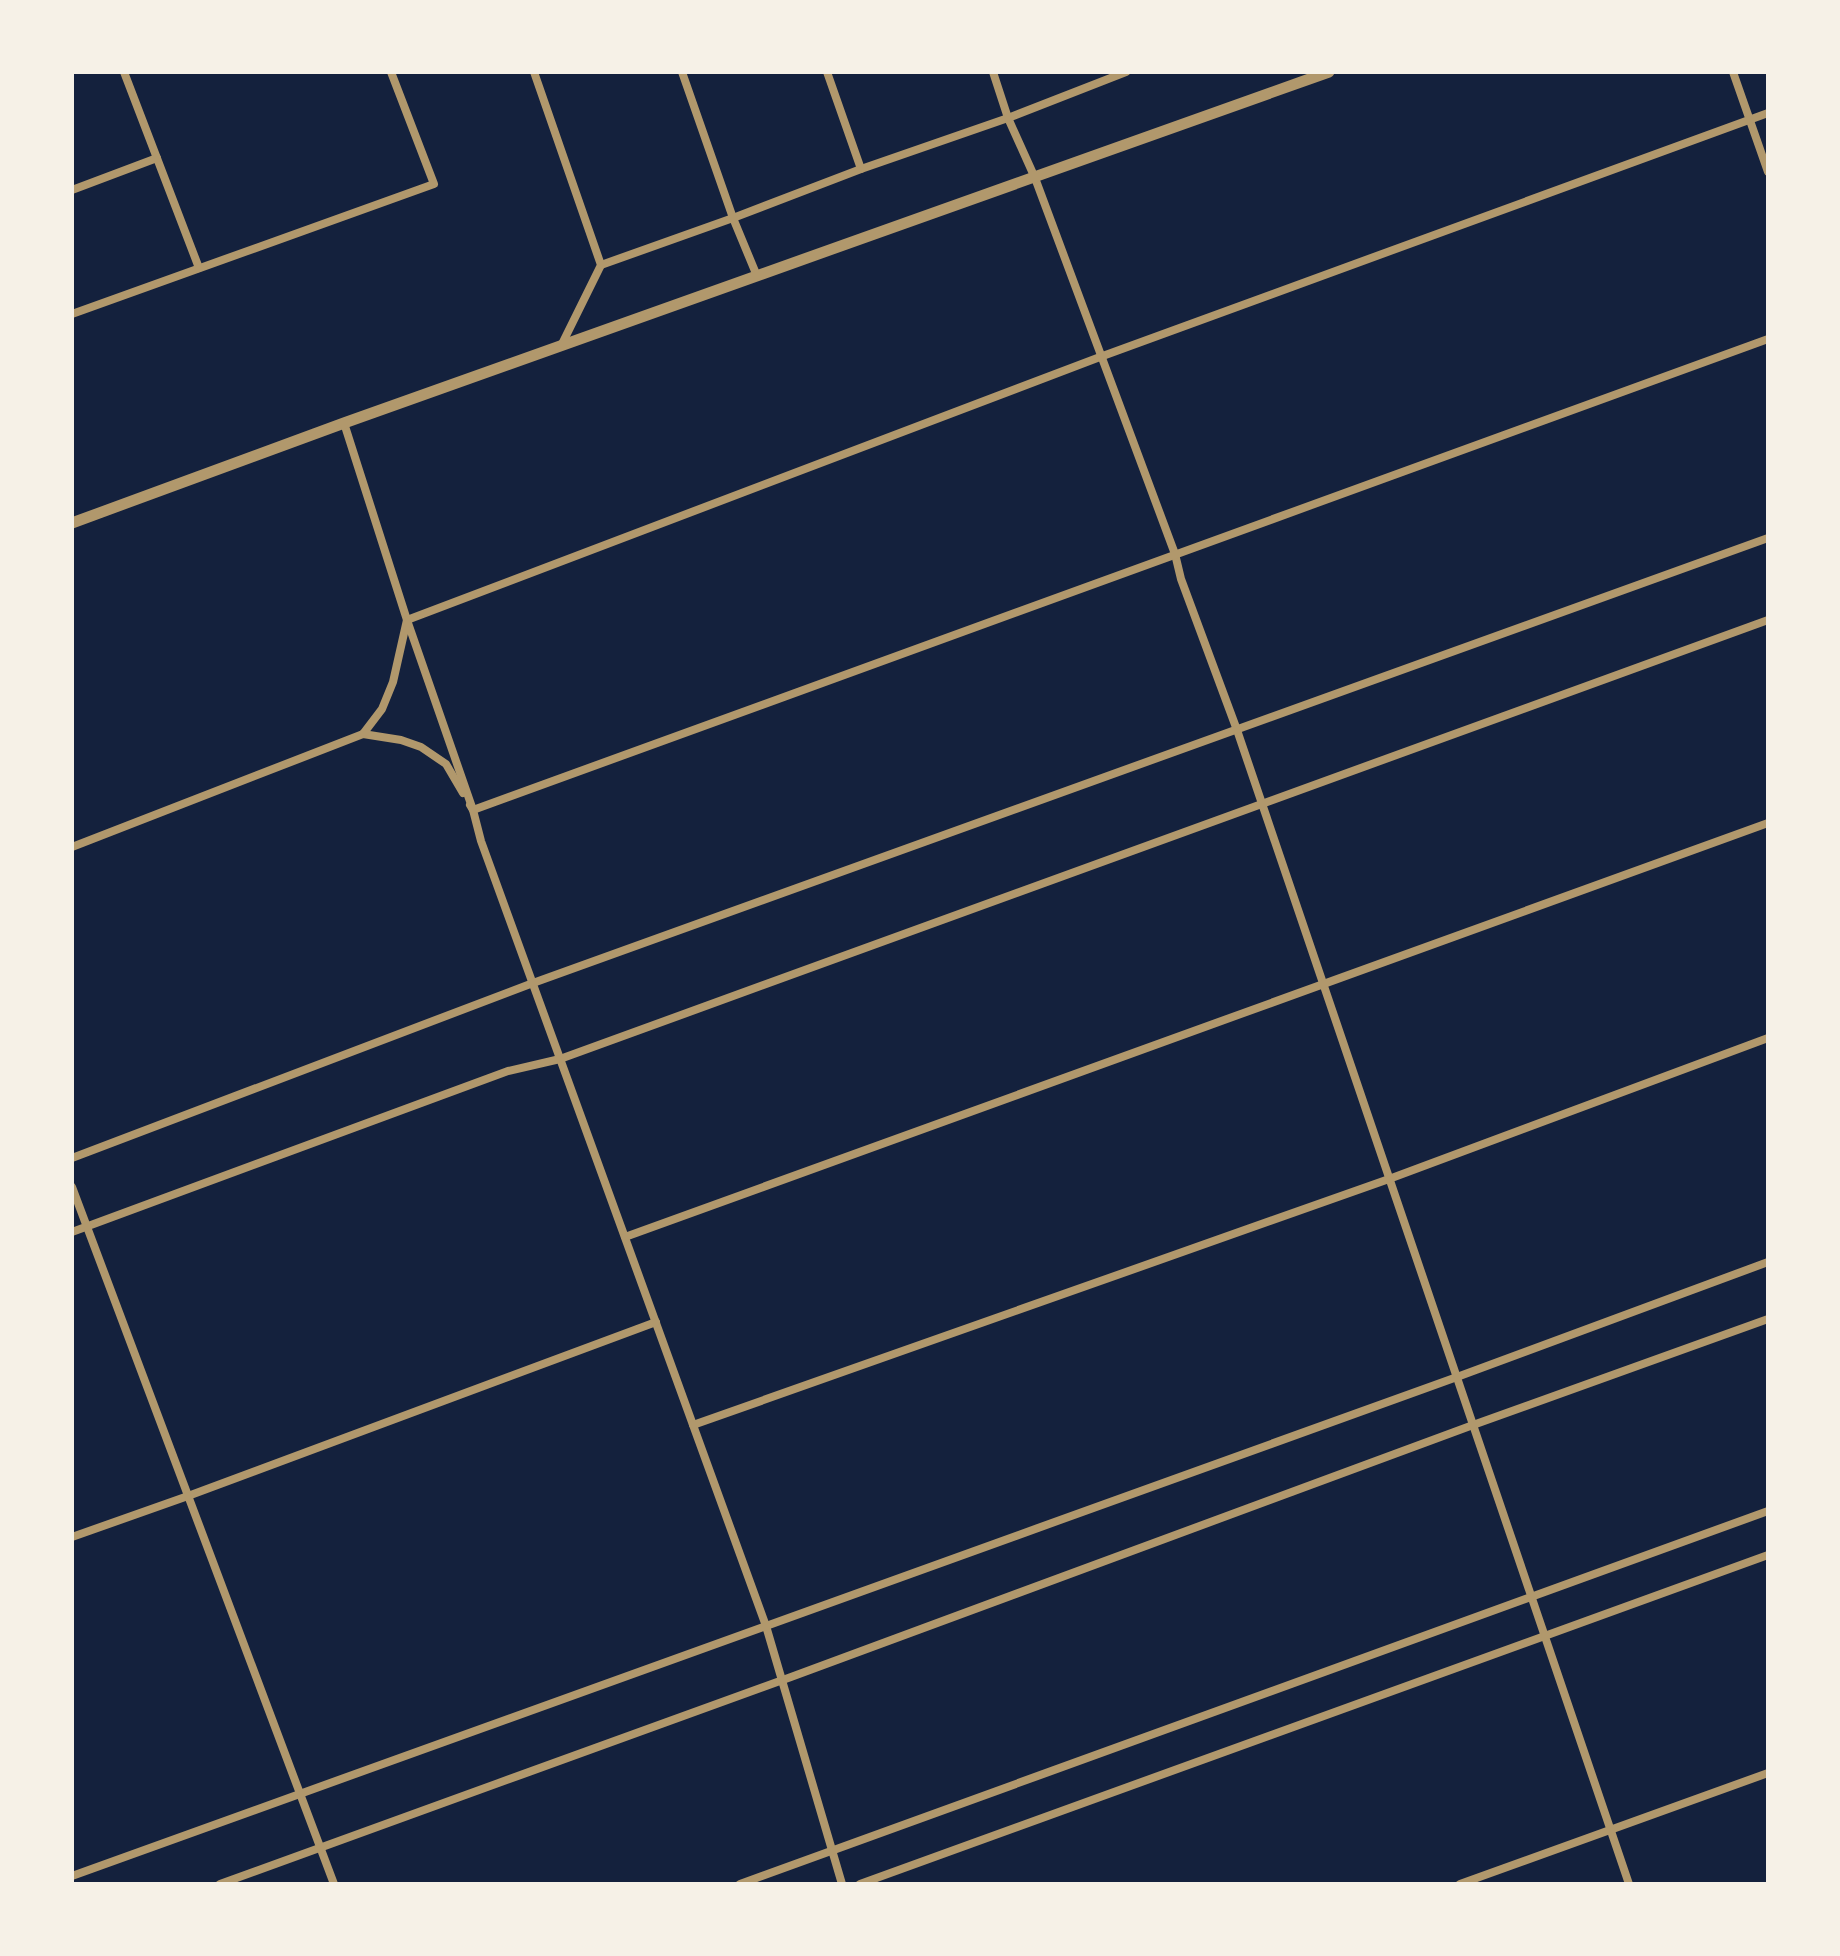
<svg xmlns="http://www.w3.org/2000/svg" width="1840" height="1956" font-family="'Noto Sans',sans-serif">
<style>
.lines{fill:none;stroke-linecap:round;stroke-linejoin:round}
.minor{stroke:#b1986c;stroke-width:8}
.tertiary{stroke:#b1986c;stroke-width:11}
</style>
<rect width="100%" height="100%" fill="#14213d"/>
<g class="lines">
<!-- minor -->
<g class="minor">
<polyline points="124,72 199,268"/>
<polyline points="534,72 601,265 561,346"/>
<polyline points="682,72 733,218 757,276"/>
<polyline points="827,72 861,169"/>
<polyline points="993,72 1008,118 1035,178 1175,554 1181,579 1237,730 1629,1884"/>
<polyline points="1733,72 1768,172"/>
<polyline points="72,190 157,158"/>
<polyline points="601,265 733,218 861,169 1008,118 1126,72"/>
<polyline points="72,314 434,184 391,72"/>
<polyline points="344,423 407,620 473,810 481,841 766,1626 842,1884"/>
<polyline points="363,734 401,740 421,747 446,764 463,793"/>
<polyline points="470,805 473,810 1768,339"/>
<polyline points="72,847 363,734 382,709 393,682 407,620 1100,357 1768,113"/>
<polyline points="72,1158 533,983 1768,538"/>
<polyline points="72,1187 334,1884"/>
<polyline points="72,1232 508,1071 560,1059 1768,620"/>
<polyline points="625,1237 1768,823"/>
<polyline points="693,1425 1389,1179 1768,1038"/>
<polyline points="72,1537 188,1496 656,1322"/>
<polyline points="72,1876 1457,1377 1768,1262"/>
<polyline points="220,1884 791,1677 1473,1425 1768,1319"/>
<polyline points="740,1884 1768,1511"/>
<polyline points="860,1884 1768,1555"/>
<polyline points="1460,1884 1768,1773"/>
</g>
<!-- tertiary -->
<polyline class="tertiary" points="72,523 344,423 1329,72"/>
</g>
<!-- border -->
<rect width="1840" height="1956" fill="none" stroke="#f6f1e7" stroke-width="148"/>
</svg>
